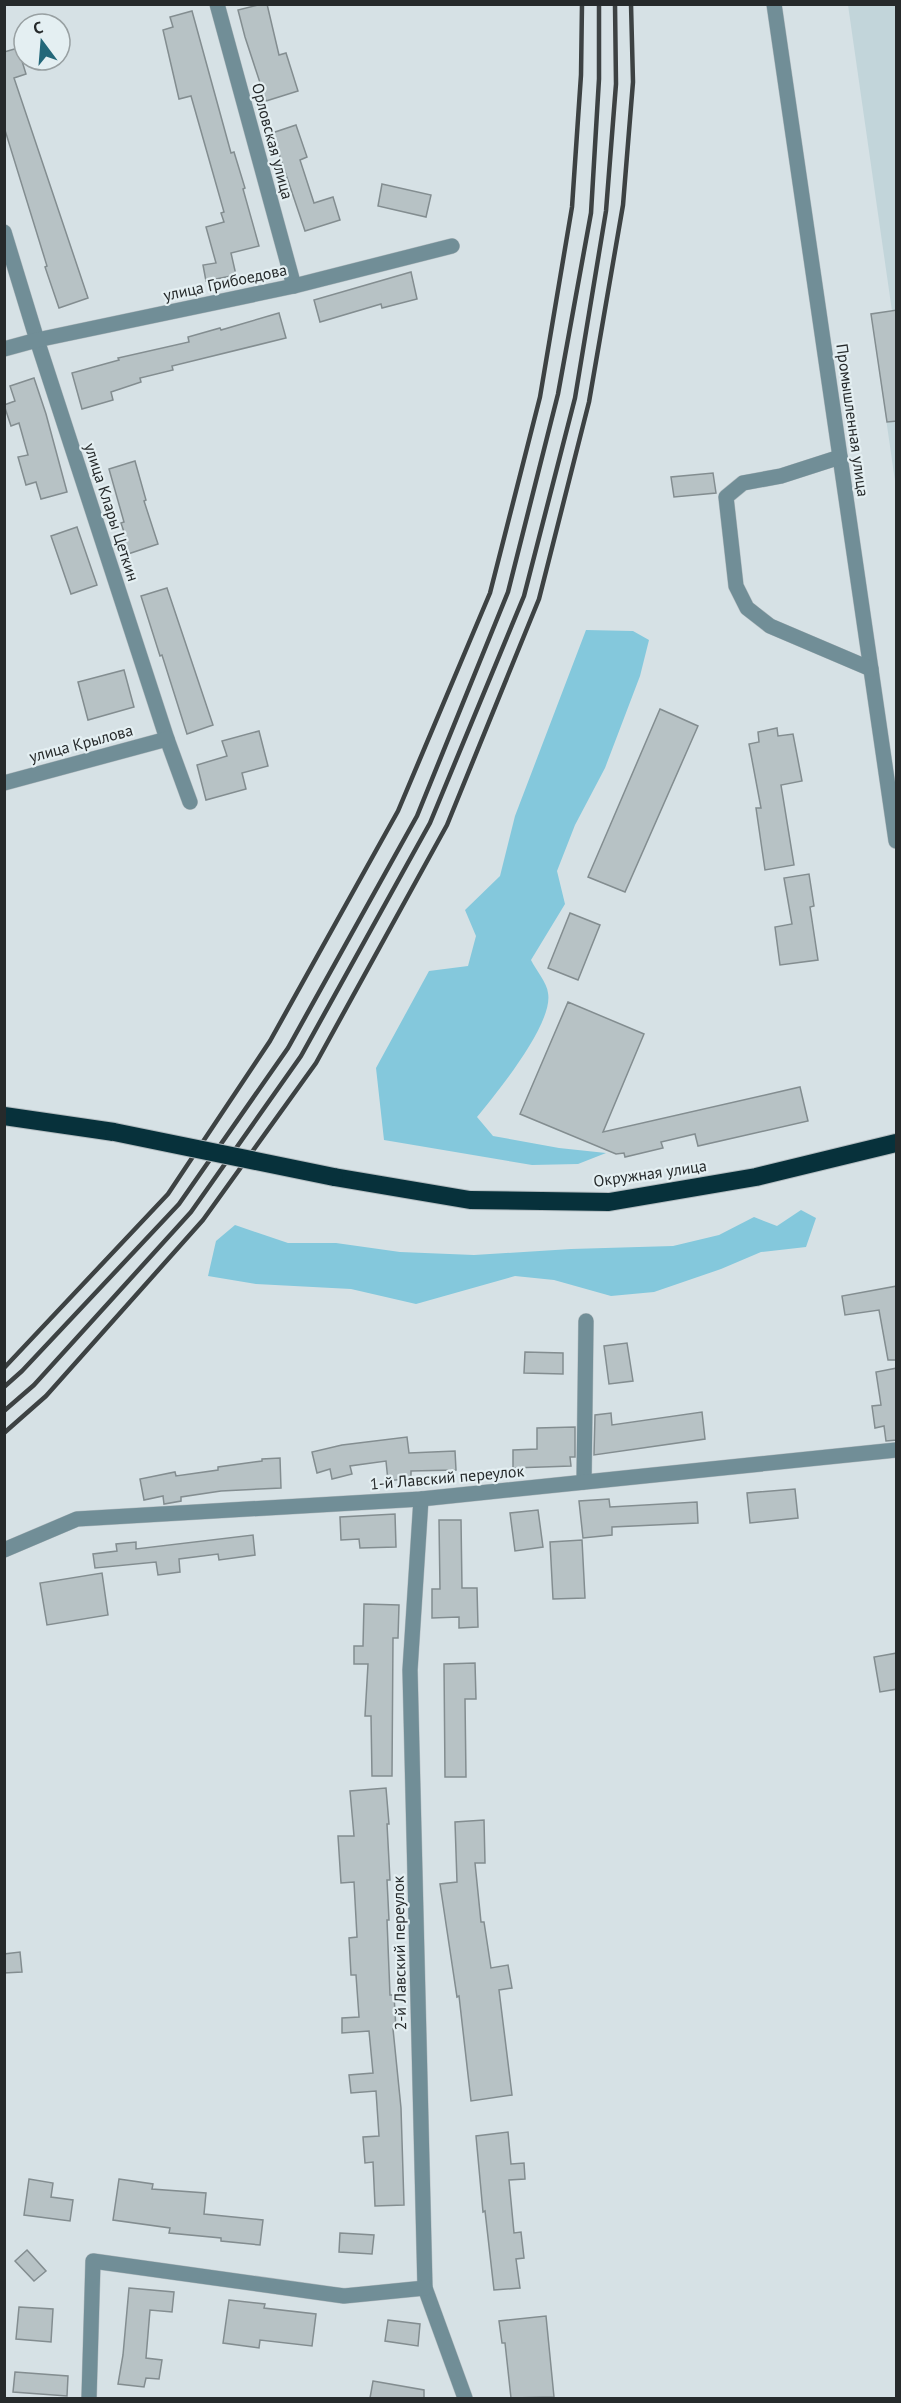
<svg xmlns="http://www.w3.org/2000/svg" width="901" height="2403" font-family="'PT Sans',sans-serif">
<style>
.built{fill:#c2d5da}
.green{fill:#84c8dc}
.building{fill:#b7c2c5;stroke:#838d90;stroke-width:1.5}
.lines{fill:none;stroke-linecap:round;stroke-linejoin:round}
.minor-casing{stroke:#b3bcc0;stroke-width:16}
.highway-casing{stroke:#b3bcc0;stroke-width:20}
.minor{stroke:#718e97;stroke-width:15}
.highway{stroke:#07313b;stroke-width:18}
.rail{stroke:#3d4243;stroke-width:4.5}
.highway-bridge-casing{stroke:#b3bcc0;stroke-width:20;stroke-linecap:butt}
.highway-bridge{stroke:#07313b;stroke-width:18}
.labels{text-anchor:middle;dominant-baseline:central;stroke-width:4.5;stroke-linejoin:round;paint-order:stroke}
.street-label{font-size:16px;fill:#262a2b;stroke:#e4eff2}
</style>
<rect width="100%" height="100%" fill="#d6e1e5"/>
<!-- built -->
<polygon class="built" points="848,5 896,5 896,488 871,314 892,311"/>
<!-- green -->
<g class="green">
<path d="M586 630 633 631 649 640 640 676 605 768 575 825 557 871 565 904 531 960C536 970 547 983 548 993 554 1023 496 1094 477 1117L493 1136 559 1148 606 1153 578 1164 532 1165 384 1140 376 1068 429 971 468 966 476 936 465 910 500 876 515 816Z"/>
<polygon points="801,1210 816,1218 806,1247 761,1252 721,1269 654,1292 611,1296 554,1280 515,1276 416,1304 351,1289 256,1284 208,1276 216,1241 235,1225 288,1243 336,1243 400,1252 474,1255 571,1249 673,1246 719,1235 754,1217 777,1226"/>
</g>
<!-- building -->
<g class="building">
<polygon points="262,4 267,4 279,55 286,53 298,91 266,101 245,37 238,10"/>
<polygon points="192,11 231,153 234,152 245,188 243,189 259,246 231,253 236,275 206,281 203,265 216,263 206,227 224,222 221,213 224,212 191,96 179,99 163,30 173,27 170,17"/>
<polygon points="18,48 26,74 14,78 88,298 59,308 45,267 47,266 4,127 4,52"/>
<polygon points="296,125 307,157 300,160 314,203 333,197 340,220 305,231 272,133"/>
<polygon points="382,184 431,195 426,217 378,206"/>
<polygon points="411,272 417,299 382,308 381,304 320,322 314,300"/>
<polygon points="897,310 897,421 887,422 871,314"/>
<polygon points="279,313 286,338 172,366 173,370 140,378 141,382 111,392 113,400 82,409 72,373 119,360 118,358 189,342 188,337 220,328 221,330"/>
<polygon points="34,378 46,414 67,492 41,499 36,482 26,485 18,457 28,455 19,423 11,426 4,405 15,401 10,386"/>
<polygon points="135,461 146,500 144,501 158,544 125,555 118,534 124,532 121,523 124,522 109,469"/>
<polygon points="713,473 716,493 674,497 671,477"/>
<polygon points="77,527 97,585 71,594 51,536"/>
<polygon points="167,588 213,725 187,734 162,655 160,656 141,596"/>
<polygon points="124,670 134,707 88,720 78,682"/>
<polygon points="660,709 698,726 625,892 588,877"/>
<polygon points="777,728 778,736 793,734 802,781 781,785 794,865 765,870 756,808 761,808 749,744 759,742 758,732"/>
<polygon points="259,731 268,766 242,773 246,789 206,800 197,765 227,756 222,741"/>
<polygon points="809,874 814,906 810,907 818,960 780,965 775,927 792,924 784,878"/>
<polygon points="570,913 600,925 578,980 548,968"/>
<polygon points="568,1002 644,1034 603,1132 800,1087 808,1121 698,1146 695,1134 661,1142 663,1148 625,1157 624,1153 616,1154 520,1114"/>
<polygon points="897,1286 897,1360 888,1360 879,1310 845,1315 842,1296"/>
<polygon points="627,1343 633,1381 609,1384 604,1346"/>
<polygon points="525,1352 563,1353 563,1374 524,1373"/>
<polygon points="897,1368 897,1440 886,1441 884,1426 875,1428 872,1406 881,1405 876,1372"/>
<polygon points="702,1412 705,1439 594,1455 595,1415 611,1413 612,1425"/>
<polygon points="575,1427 575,1457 570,1457 571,1466 513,1468 513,1450 537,1449 537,1428"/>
<polygon points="407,1437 409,1453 455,1451 456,1470 411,1471 411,1478 388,1481 386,1461 350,1466 352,1474 332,1479 330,1469 317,1473 312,1452 342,1445"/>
<polygon points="280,1458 281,1488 221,1491 181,1497 181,1501 164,1504 163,1496 144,1500 140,1479 175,1472 176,1476 218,1470 218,1467 262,1461 262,1459"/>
<polygon points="795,1489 798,1518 750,1523 747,1493"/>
<polygon points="609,1499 610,1507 697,1502 698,1523 612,1527 612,1535 583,1538 579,1501"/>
<polygon points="538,1510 543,1547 515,1551 510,1513"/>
<polygon points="395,1514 396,1547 360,1548 359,1539 341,1540 340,1517"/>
<polygon points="439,1520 461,1520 462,1588 477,1588 478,1627 459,1628 459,1617 432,1618 432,1589 440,1589"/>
<polygon points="253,1535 255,1555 219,1560 218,1554 179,1559 180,1572 158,1575 156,1562 95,1568 93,1554 117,1551 116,1544 136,1542 136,1549"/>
<polygon points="582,1540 585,1598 553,1599 550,1542"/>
<polygon points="102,1573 108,1615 47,1625 40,1583"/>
<polygon points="364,1604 399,1605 398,1638 393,1638 392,1776 372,1776 371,1716 365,1716 368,1664 354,1664 354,1646 363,1646"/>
<polygon points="897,1653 897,1689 880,1692 874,1657"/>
<polygon points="475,1663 476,1699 465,1699 466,1777 445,1777 444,1664"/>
<polygon points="386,1788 389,1824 387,1824 390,1880 387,1880 389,1920 387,1920 390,1995 394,1995 396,2029 393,2029 401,2108 404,2205 375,2206 373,2162 365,2163 363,2137 379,2136 376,2091 351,2093 349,2075 373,2073 369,2031 342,2033 342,2018 359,2017 356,1975 351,1975 349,1938 357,1937 354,1882 341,1883 338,1836 354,1836 350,1791"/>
<polygon points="484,1820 485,1863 475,1863 481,1922 484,1922 491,1968 508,1965 512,1988 499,1990 512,2095 471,2101 459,1996 457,1997 440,1884 457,1882 455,1822"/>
<polygon points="20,1952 22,1972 4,1973 4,1954"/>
<polygon points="508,2132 511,2164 524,2163 525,2179 509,2180 514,2233 521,2232 524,2258 516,2259 520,2288 494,2290 485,2211 483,2212 476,2136"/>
<polygon points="29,2179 53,2183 51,2197 73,2200 70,2221 24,2215"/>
<polygon points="119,2179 153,2184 152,2189 206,2193 204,2214 263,2220 260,2245 221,2241 221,2238 169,2233 170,2228 113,2220"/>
<polygon points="340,2233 374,2235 372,2254 339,2252"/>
<polygon points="27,2250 46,2271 34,2281 15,2261"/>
<polygon points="129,2288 174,2292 172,2312 150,2310 146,2358 162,2360 159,2379 146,2378 144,2387 118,2384 123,2355"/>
<polygon points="229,2300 265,2304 264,2308 316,2314 312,2346 260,2340 259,2348 223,2343"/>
<polygon points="19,2307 53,2309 51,2342 16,2339"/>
<polygon points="546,2316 554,2397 511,2398 505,2343 502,2343 499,2321"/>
<polygon points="388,2320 420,2324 418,2346 385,2341"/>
<polygon points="15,2372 68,2376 67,2396 13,2392"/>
<polygon points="373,2381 424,2390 424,2398 370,2398"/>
</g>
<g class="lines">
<!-- minor casing -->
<g class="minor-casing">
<g id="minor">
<polyline points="217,4 294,286"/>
<polyline points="774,4 896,841"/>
<polyline points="4,232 37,340 167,739 190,802"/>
<polyline points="4,349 37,340 294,286 452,246"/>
<polyline points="840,457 781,476 743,483 726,497 736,586 747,608 770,626 871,669"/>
<polyline points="4,783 167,739"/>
<polyline points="584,1482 586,1321"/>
<polyline points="421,1499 410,1670 425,2288 465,2398"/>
<polyline points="4,1550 77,1519 421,1499 896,1450"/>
<polyline points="89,2398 93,2261 344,2296 425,2288"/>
</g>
</g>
<!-- highway casing -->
<g class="highway-casing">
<g id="highway">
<polyline points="4,1116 114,1132"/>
<polyline points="334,1177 470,1200 609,1202 756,1177 896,1143"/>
</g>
</g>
<!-- minor -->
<use href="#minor" class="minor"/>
<!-- highway -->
<use href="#highway" class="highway"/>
<!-- rail -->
<g class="rail">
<polyline points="4,1368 168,1194 270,1041 398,811 490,593 540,397 572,207 581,75 582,4"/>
<polyline points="4,1387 22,1371 179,1204 288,1048 417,816 508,592 558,394 591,213 599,79 599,4"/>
<polyline points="4,1411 34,1385 191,1212 301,1056 430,823 524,596 575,398 606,211 616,84 615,4"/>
<polyline points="4,1433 46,1396 203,1220 316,1063 447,825 539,599 589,402 623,205 633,82 631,4"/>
</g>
<!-- highway-bridge casing -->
<g class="highway-bridge-casing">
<polyline id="highway-bridge" points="114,1132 334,1177"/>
</g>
<!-- highway-bridge -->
<use href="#highway-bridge" class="highway-bridge"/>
</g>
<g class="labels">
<!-- street labels -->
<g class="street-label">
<text transform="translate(273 141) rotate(75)">Орловская улица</text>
<text transform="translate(225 282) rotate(-12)">улица Грибоедова</text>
<text transform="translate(853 420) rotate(82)">Промышленная улица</text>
<text transform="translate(112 512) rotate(72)">улица Клары Цеткин</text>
<text transform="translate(81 743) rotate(-15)">улица Крылова</text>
<text transform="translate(650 1173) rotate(-8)">Окружная улица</text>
<text transform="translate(447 1477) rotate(-5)">1-й Лавский переулок</text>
<text transform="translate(399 1953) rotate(-91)">2-й Лавский переулок</text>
</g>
</g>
<!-- border -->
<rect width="901" height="2403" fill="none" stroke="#262a2b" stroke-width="12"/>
<!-- north arrow -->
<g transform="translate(42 42) rotate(344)"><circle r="28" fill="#e4eff2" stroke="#98a0a2" stroke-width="1.5"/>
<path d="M0-4.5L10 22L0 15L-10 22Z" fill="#236779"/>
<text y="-9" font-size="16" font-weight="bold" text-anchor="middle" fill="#262a2b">С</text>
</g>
</svg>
